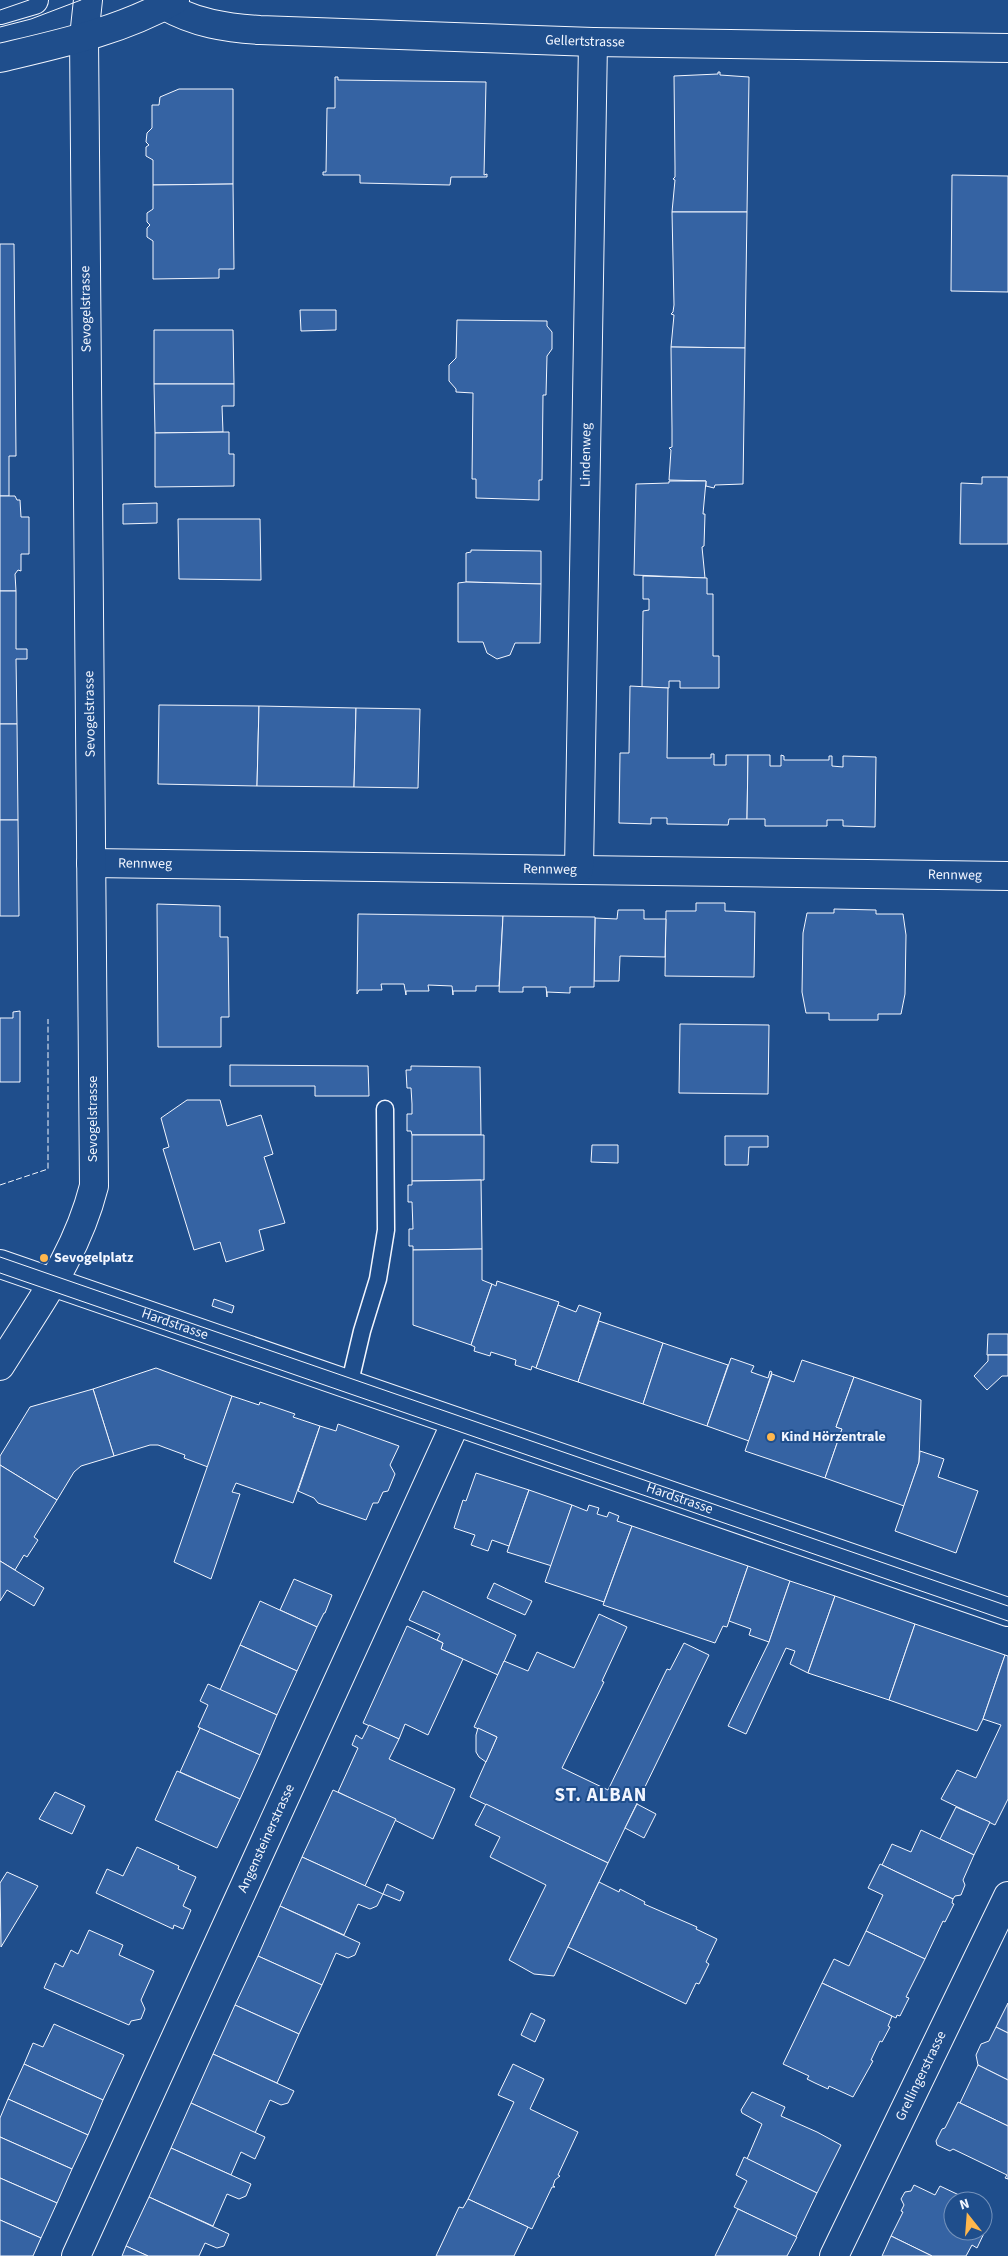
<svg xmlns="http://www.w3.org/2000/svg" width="1008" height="2256" font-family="'Source Sans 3',sans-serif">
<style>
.building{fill:#3563a3;stroke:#f2f6ff}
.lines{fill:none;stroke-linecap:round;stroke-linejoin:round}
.service-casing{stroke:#f2f6ff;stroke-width:19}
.minor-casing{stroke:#f2f6ff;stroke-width:30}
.tertiary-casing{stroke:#f2f6ff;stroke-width:30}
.secondary-casing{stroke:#f2f6ff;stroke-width:30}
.service{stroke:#1f4e8c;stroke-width:16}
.minor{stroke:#1f4e8c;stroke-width:28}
.tertiary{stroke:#1f4e8c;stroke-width:28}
.secondary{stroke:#1f4e8c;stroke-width:28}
.tram{stroke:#f2f6ff;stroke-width:1}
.fence{stroke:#f2f6ff;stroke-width:1;stroke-dasharray:6 2.5;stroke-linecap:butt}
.poi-dot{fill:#ffb74d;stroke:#1f4e8c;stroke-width:2}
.labels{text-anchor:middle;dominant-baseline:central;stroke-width:4;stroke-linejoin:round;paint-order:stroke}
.street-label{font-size:14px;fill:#f2f6ff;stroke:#1f4e8c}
.poi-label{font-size:14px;font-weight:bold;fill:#f2f6ff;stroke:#1f4e8c;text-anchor:start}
.district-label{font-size:19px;font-weight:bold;letter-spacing:1px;fill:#f2f6ff;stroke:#1f4e8c}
</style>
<rect width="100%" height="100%" fill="#1f4e8c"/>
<!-- building -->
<g class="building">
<polygon points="718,72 720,72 720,75 749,77 747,212 672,212 675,180 673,179 675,177 675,167 674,76 718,74"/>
<polygon points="335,77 338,77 338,80 486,82 484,175 487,174 487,177 451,177 450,185 360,183 360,175 323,175 323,172 326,172 327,108 335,108"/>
<polygon points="179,89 233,89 233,184 153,185 153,160 146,156 146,147 149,145 146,142 147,133 152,128 152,105 159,105 160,97"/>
<polygon points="952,175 1008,176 1008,292 951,291"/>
<polygon points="233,184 234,269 219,269 219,278 153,279 153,241 147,237 147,228 150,225 147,222 147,213 153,209 153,185"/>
<polygon points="672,212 747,212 745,348 671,347 674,315 671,314 673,312 674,305"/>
<polygon points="0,244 14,244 16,456 9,456 9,496 0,496"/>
<polygon points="300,310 336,310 336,330 301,331"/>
<polygon points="457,320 547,321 547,326 552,332 552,349 547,356 546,395 543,395 542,480 539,480 539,500 476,498 476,479 472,479 473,393 456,392 456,389 449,381 449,365 456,358"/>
<polygon points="154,330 233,330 234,384 154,384"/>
<polygon points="671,347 745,348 743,484 715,485 714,488 706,486 706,481 669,480 671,450 669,448 672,447 672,429"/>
<polygon points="154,384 234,384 234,406 222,406 223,432 155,433"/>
<polygon points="229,432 229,454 234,454 234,486 155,487 155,433"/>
<polygon points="982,477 1008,477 1008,544 960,544 961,483 982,484"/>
<polygon points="669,481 706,481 703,514 705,514 704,546 702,547 705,578 634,575 636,484 669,483"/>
<polygon points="0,496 15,496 17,500 20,500 21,517 29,517 29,554 21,554 21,571 18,570 15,574 16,591 0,591"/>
<polygon points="157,503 157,523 123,524 123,504"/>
<polygon points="178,519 260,519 261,580 179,579"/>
<polygon points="471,550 541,551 541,584 466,582 466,553 471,552"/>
<polygon points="643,576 707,578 707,594 713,594 713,656 719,656 719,688 680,688 680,681 669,681 669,688 642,687 643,611 649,610 649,599 643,599"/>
<polygon points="466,582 541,584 540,643 515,643 510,655 497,659 487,653 483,642 458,642 458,583"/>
<polygon points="0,591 16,591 16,649 27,649 27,659 16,659 17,724 0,724"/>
<polygon points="630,686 668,688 667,758 711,758 711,754 714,754 714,765 726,765 726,755 748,755 747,819 729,819 728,825 667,824 667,818 651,818 651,824 619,823 620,753 629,753"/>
<polygon points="159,705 259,706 257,786 158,784"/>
<polygon points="259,706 356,708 354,787 257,786"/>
<polygon points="356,708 420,709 418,788 354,787"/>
<polygon points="0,724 17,724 18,820 0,820"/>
<polygon points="748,755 770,755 770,766 781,766 781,755 784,756 784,760 829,760 829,756 832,756 832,766 843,767 843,756 876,757 875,827 843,826 843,820 827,820 827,826 765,826 765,819 747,819"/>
<polygon points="0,820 18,820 19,916 0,916"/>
<polygon points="696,903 725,903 725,911 755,912 754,977 665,976 666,911 696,911"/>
<polygon points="157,904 220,906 220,937 228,937 229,1017 221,1017 221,1047 158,1047"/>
<polygon points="834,909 876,910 876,914 903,914 906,935 905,994 901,1014 878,1014 878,1020 829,1020 829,1013 806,1013 802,992 803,933 807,913 834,913"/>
<polygon points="618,910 644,910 644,919 666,919 665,957 620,956 619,981 594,981 595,918 617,919"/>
<polygon points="358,914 503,916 499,986 476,986 476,991 453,991 453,995 452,986 428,985 429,991 406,991 406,995 404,984 381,984 382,990 359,990 357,994"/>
<polygon points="503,916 595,917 594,987 570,987 570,993 547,992 547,997 546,987 523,987 523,992 499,992"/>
<polygon points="20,1011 20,1082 0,1082 0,1018 13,1018 13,1012"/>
<polygon points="680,1024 769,1025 768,1094 679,1093"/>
<polygon points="230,1065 368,1066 369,1096 315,1096 315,1086 230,1086"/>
<polygon points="411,1066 480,1067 481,1135 412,1135 411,1131 407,1131 407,1114 412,1114 412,1104 411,1088 407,1088 406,1070 411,1070"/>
<polygon points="187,1100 220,1100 227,1126 261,1115 273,1154 264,1157 285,1223 259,1230 264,1250 226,1262 220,1242 194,1250 163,1149 169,1147 161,1118"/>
<polygon points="412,1135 484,1135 484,1180 412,1181"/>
<polygon points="725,1136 768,1136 768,1147 749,1147 748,1165 725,1165"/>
<polygon points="592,1145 618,1145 618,1163 591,1162"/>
<polygon points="481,1180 482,1249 413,1250 413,1246 409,1246 409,1229 413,1229 412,1202 408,1202 408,1185 412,1185 412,1181"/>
<polygon points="482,1249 482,1280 492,1284 471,1345 413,1325 413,1250"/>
<polygon points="497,1281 559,1302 536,1368 532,1366 531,1370 515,1365 516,1360 491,1352 490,1356 474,1351 475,1347 471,1345 492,1284 496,1286"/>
<polygon points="214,1299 234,1306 232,1313 212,1306"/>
<polygon points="558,1305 576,1312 579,1305 601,1313 578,1382 536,1368"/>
<polygon points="599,1321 663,1343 643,1404 578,1382"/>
<polygon points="988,1334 1008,1334 1008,1355 987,1355"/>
<polygon points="663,1343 728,1365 707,1426 643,1404"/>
<polygon points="988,1355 1008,1355 1008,1376 1002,1376 987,1390 974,1376 988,1361"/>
<polygon points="731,1358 754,1366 751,1372 768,1378 770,1371 772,1372 749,1441 707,1426"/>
<polygon points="802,1360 854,1377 836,1427 842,1429 825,1478 745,1451 772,1374 794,1382"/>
<polygon points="156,1368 232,1396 208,1467 184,1458 185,1455 158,1445 150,1445 114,1456 93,1389"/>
<polygon points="854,1377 921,1400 919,1462 904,1506 825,1478 842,1429 836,1427"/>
<polygon points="93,1389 114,1456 81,1466 74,1472 57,1500 0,1465 0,1456 30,1407"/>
<polygon points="232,1396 259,1405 260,1402 295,1414 293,1417 320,1426 293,1503 236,1483 232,1492 240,1494 211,1579 174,1562"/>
<polygon points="338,1424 399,1446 390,1465 395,1474 388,1491 383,1492 378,1503 373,1503 366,1520 318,1503 314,1498 298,1491 320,1426 336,1431"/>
<polygon points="920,1451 944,1459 938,1477 978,1491 956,1553 895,1531 919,1462"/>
<polygon points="0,1465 57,1500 34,1537 38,1540 27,1557 24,1555 15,1570 0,1561"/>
<polygon points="476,1473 529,1490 509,1546 492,1540 488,1551 471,1545 475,1535 454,1528 463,1500 466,1501"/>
<polygon points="529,1490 572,1505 552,1566 507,1552"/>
<polygon points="572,1505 587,1511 589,1505 599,1508 597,1514 607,1517 609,1512 619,1516 617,1521 632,1526 604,1602 545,1582"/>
<polygon points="632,1526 748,1566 727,1627 723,1626 715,1643 603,1605"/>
<polygon points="0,1561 44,1588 34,1606 7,1590 0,1601"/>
<polygon points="748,1566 790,1581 769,1642 749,1635 751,1629 729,1621"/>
<polygon points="294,1579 332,1595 325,1613 324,1613 317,1627 280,1610"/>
<polygon points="790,1581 835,1596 808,1673 790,1664 795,1651 786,1648 746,1734 728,1726 769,1642"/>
<polygon points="494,1583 532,1601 525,1615 487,1598"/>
<polygon points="423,1591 516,1635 498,1675 441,1649 443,1643 437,1640 440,1634 409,1620"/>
<polygon points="835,1596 915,1624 889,1700 808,1673"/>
<polygon points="260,1601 317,1627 297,1671 240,1645"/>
<polygon points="599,1614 627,1627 602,1681 604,1682 562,1768 608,1790 667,1669 670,1670 684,1643 709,1655 608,1863 470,1797 497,1737 474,1727 504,1661 528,1671 537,1652 574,1668"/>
<polygon points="915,1624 1005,1655 983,1719 977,1731 889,1700"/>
<polygon points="407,1626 443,1643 441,1649 463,1659 428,1735 405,1724 399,1739 363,1723"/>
<polygon points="240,1645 297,1671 277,1715 220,1690"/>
<polygon points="1005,1655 1008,1656 1008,1799 995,1825 941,1799 957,1770 976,1778 1001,1725 983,1719"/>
<polygon points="208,1684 277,1715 260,1755 198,1727 208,1705 200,1701"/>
<polygon points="369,1725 399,1739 389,1759 455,1789 433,1839 338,1792 358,1748 352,1745 356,1735 362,1739"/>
<polygon points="200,1728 260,1755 240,1799 180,1772"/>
<polygon points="478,1728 497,1737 486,1762 479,1757 476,1752 476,1735"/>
<polygon points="177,1771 240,1799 217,1848 155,1820"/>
<polygon points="333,1790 396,1819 365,1886 302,1857"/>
<polygon points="55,1792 85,1806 72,1834 39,1819"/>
<polygon points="486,1804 608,1863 554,1976 534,1974 509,1960 546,1885 490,1857 500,1837 475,1825"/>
<polygon points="637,1804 656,1814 644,1838 625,1828"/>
<polygon points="956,1807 990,1822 974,1855 940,1839"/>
<polygon points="921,1830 974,1855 963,1880 965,1885 961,1895 955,1896 953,1899 882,1865 892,1844 911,1852"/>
<polygon points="137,1847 179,1866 178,1869 196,1877 183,1906 191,1910 183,1929 174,1925 173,1929 96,1893 107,1869 123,1876"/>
<polygon points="302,1857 383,1894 377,1906 370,1909 358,1904 344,1935 280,1906"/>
<polygon points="880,1864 953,1899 952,1903 954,1904 945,1922 943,1921 925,1959 866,1931 883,1895 868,1888"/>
<polygon points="7,1872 38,1886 1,1947 0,1883"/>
<polygon points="599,1882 619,1892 620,1889 645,1902 644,1904 697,1927 696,1929 717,1939 706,1962 709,1964 699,1984 696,1983 686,2004 568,1947"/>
<polygon points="387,1884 404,1892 400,1901 383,1894"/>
<polygon points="280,1906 360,1943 355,1955 348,1958 336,1953 322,1985 258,1956"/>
<polygon points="89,1930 123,1945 119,1955 154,1971 141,2000 145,2009 141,2019 131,2021 129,2025 44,1988 55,1963 63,1967 71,1950 78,1954"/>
<polygon points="866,1931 925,1959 906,1997 909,1998 900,2016 897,2015 896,2018 822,1983 834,1959 849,1966"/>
<polygon points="258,1956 322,1985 299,2034 235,2005"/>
<polygon points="822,1983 892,2016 888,2026 890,2027 882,2042 880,2041 871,2060 873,2061 853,2097 829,2086 828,2089 815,2083 807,2079 809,2076 783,2064"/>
<polygon points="1008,2003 1008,2033 996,2027"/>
<polygon points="235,2005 299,2034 277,2083 213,2054"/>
<polygon points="531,2013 545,2020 535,2042 521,2035"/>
<polygon points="54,2024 124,2055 103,2100 24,2064 33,2043 43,2047"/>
<polygon points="996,2027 1008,2033 1008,2080 978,2065 976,2055 981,2044 989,2041"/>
<polygon points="213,2054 294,2091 288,2103 281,2105 270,2100 255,2133 191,2103"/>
<polygon points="24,2064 103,2100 88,2135 8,2099"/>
<polygon points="513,2064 544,2079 530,2109 578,2132 558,2175 560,2176 555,2180 553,2186 555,2187 552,2187 532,2229 468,2199 514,2102 498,2095"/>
<polygon points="978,2065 1008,2080 1008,2126 960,2103"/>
<polygon points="752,2092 785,2107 781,2116 817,2132 841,2145 817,2193 747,2159 762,2124 742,2113 741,2110"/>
<polygon points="8,2099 88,2135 72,2169 0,2137 0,2118"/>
<polygon points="958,2102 1008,2126 1008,2179 1005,2178 1007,2175 953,2149 950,2151 937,2145 936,2141 942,2129 945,2128"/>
<polygon points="191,2103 265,2137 255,2159 241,2152 231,2175 171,2148"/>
<polygon points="0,2137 72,2169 57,2203 0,2178"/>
<polygon points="171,2148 251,2184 246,2196 239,2199 227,2194 213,2226 149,2197"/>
<polygon points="744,2157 817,2193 796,2237 734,2207 747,2181 736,2175"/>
<polygon points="0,2178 57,2203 41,2238 0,2220"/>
<polygon points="914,2185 935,2195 940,2186 959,2195 960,2197 963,2196 965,2201 953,2201 953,2231 983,2231 983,2225 987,2227 977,2248 972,2245 966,2256 932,2256 891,2236 903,2212 901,2211 904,2205 901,2199 905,2192 911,2191"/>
<polygon points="149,2197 229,2234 224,2246 217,2248 205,2243 199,2256 148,2256 126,2246"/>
<polygon points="468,2199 528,2227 514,2256 436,2256 459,2207 463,2208"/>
<polygon points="738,2209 797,2237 787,2256 715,2256"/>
<polygon points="0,2220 41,2238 33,2256 0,2256"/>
<polygon points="891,2236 932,2256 882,2256"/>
<polygon points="126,2246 148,2256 122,2256"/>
</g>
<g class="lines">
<!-- service casing -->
<g class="service-casing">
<polyline id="service" points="349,1386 362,1331 378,1279 386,1230 385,1109"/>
</g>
<!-- minor casing -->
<g class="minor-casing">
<g id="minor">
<path id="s1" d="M165 6C195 23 226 28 260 30L593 42 1008 48"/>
<path id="s2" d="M91 863 1008 876"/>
<path id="s3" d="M579 869 593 42"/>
<path d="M0 1366C37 1306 76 1257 94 1186L84 37"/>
<path id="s4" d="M76 2256 456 1422"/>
<path id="s5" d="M834 2256 1008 1896"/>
</g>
</g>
<!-- tertiary casing -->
<g class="tertiary-casing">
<g id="tertiary">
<path id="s6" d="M0 1264 1008 1612"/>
</g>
</g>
<!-- secondary casing -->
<g class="secondary-casing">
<g id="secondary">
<polyline points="0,10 34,0"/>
<polyline points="84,37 88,0"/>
<path d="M0 58C59 44 121 31 175 0"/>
</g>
</g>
<!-- service -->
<use href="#service" class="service"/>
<!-- minor -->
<use href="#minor" class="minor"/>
<!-- tertiary -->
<use href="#tertiary" class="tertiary"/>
<!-- secondary -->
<use href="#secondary" class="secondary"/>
<!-- tram -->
<g class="tram">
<polyline points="0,10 29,0"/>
<polyline points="0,27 31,19 81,0"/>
<polyline points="0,1257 1008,1606"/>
<polyline points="0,1273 1008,1621"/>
</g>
<!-- fence -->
<polyline class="fence" points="0,1185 48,1169 48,1019"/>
</g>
<!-- markers -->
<g class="poi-dot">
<circle cx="44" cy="1258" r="5"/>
<circle cx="771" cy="1437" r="5"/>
</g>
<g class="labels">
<!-- street labels -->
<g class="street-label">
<text stroke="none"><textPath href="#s1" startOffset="424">Gellertstrasse</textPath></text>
<text transform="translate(86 309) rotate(-91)">Sevogelstrasse</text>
<text stroke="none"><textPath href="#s3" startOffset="414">Lindenweg</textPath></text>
<text transform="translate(90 714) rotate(-91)">Sevogelstrasse</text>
<text stroke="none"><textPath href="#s2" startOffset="54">Rennweg</textPath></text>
<text stroke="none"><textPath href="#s2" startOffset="459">Rennweg</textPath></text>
<text stroke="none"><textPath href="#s2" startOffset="864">Rennweg</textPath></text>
<text transform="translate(93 1119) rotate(-90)">Sevogelstrasse</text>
<text stroke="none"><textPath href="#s6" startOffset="185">Hardstrasse</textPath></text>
<text stroke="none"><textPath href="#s6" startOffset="719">Hardstrasse</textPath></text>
<text stroke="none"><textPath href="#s4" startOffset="459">Angensteinerstrasse</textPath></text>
<text stroke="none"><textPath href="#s5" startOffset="200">Grellingerstrasse</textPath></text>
</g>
<!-- poi labels -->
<g class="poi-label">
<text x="54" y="1258">Sevogelplatz</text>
<text x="781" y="1437">Kind Hörzentrale</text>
</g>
<!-- district labels -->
<g class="district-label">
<text x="601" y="1795">ST. ALBAN</text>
</g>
</g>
<!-- north arrow -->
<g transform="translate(968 2216) rotate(343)"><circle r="24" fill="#1f4e8c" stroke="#7391ba"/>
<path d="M0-4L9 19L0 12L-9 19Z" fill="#ffb74d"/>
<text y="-8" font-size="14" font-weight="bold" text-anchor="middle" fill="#f2f6ff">N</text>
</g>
</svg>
